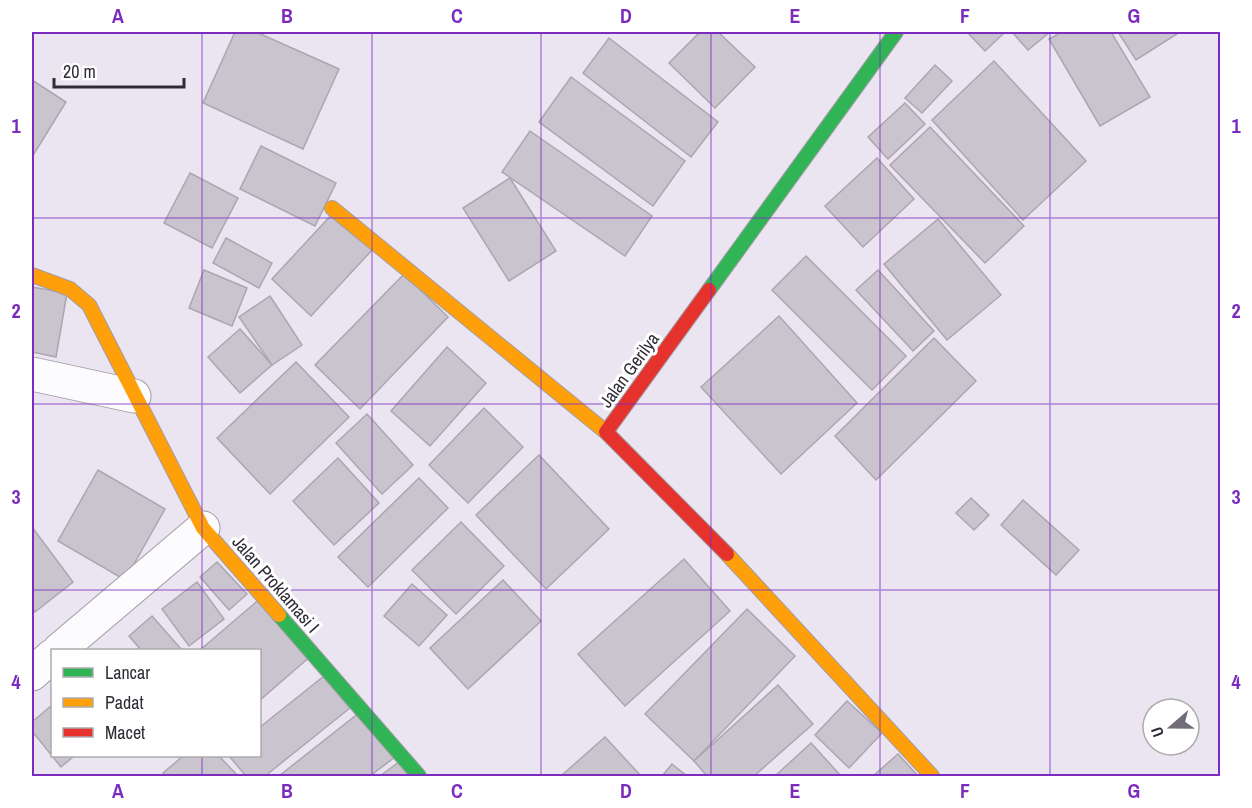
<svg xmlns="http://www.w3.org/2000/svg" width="1252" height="808" font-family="'Archivo Narrow',sans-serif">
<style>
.building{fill:#c9c4ce;stroke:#aba6b0;stroke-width:1.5}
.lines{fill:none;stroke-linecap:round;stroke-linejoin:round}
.street-casing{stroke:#a29ca6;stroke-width:35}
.fast-casing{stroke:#a29ca6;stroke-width:16}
.slow-casing{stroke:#a29ca6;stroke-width:16}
.jam-casing{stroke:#a29ca6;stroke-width:16}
.street{stroke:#fcfbfd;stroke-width:33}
.fast{stroke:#30b455;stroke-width:14}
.slow{stroke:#ff9f0a;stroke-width:14}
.jam{stroke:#e5322d;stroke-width:14}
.grid{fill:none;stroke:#7b2cbf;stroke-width:1.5;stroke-opacity:0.55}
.labels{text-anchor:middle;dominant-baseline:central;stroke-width:6;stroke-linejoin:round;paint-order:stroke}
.street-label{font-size:18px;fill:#302c35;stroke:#fff}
.neatline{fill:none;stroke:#7b2cbf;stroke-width:2}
.grid-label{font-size:20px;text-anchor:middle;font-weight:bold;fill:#7b2cbf}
</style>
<rect width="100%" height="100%" fill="#ebe4f1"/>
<!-- building -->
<g class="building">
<polygon points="235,32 256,32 339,69 303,149 203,103"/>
<polygon points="700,32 718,32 755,67 715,108 669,63"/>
<polygon points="967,32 1001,32 1003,34 985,51"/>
<polygon points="1012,32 1050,32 1028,50"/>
<polygon points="1062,32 1111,32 1150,97 1100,126 1049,39"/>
<polygon points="1118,32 1180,32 1136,60"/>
<polygon points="609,38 718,122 691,157 583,73"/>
<polygon points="994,61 1086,161 1023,220 932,120"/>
<polygon points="935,65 952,81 922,113 905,98"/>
<polygon points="571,77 685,161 653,206 539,122"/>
<polygon points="32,80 66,102 32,157"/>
<polygon points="905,103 925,124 888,159 868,137"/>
<polygon points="930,127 1024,226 985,263 890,165"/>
<polygon points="530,131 652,216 625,256 502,172"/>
<polygon points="261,146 336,183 315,226 240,189"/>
<polygon points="877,158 914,199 863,247 825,206"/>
<polygon points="190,173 238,198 212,248 164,223"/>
<polygon points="510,178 556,251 509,281 463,208"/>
<polygon points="334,212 373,249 311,316 272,279"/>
<polygon points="938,219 1001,295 947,340 884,264"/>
<polygon points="226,238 272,263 259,288 213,263"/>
<polygon points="806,256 906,356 872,390 772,290"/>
<polygon points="204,270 247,288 232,326 189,308"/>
<polygon points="878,270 934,331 913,351 856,290"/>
<polygon points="404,274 448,317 360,409 315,365"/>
<polygon points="32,287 67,293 56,357 32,352"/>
<polygon points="270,296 302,345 272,365 239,317"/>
<polygon points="779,316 857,403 781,474 701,387"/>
<polygon points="240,329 272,365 240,393 208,357"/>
<polygon points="934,338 976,381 876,480 835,436"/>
<polygon points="447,347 486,383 430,446 391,411"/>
<polygon points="296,362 349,417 270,494 217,438"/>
<polygon points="484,408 523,447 468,503 429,465"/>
<polygon points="367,414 413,465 382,494 336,443"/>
<polygon points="539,455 609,529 546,589 476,515"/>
<polygon points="338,458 379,503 334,545 293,501"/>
<polygon points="98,470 165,509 125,580 58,541"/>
<polygon points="419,478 448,508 368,587 338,557"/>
<polygon points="971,498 989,515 974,530 956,513"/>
<polygon points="1023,500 1079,550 1056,575 1001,525"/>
<polygon points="461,522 504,566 456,614 412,570"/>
<polygon points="32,527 73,582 35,612 32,607"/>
<polygon points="684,559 730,611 625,706 578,654"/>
<polygon points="217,562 247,594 229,610 200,577"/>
<polygon points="503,580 541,621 468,689 430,648"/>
<polygon points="197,582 224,619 189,646 162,609"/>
<polygon points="412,584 447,615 419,646 384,616"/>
<polygon points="262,597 312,655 260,700 260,650 200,650"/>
<polygon points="747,609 795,656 694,761 645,714"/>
<polygon points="152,616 182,650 141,650 129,636"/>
<polygon points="324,676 350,708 265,776 246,776 229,756 260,756 260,727"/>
<polygon points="778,685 813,724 754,776 707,776 694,761"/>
<polygon points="847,701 882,733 849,768 815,735"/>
<polygon points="52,705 52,756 74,756 61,767 32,731 32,722"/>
<polygon points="360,712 395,757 370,776 279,776"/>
<polygon points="605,737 641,776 561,776"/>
<polygon points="811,743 841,776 775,776"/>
<polygon points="898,754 918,776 873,776"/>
<polygon points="183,756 219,756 238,776 166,776 163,773"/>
<polygon points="399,762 411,776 380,776"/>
<polygon points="672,764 687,776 662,776"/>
</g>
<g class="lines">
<!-- street casing -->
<g class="street-casing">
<g id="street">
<polyline points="32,374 134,396"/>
<polyline points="59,650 203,528"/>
<polyline points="32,674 52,656"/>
</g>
</g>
<!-- fast casing -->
<g class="fast-casing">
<g id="fast">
<polyline points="709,290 896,32"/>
<polyline points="279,615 419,776"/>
</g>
</g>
<!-- slow casing -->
<g class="slow-casing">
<g id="slow">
<polyline points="332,208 606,432"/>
<polyline points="32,275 70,289 89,305 203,528 279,615"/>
<polyline points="727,554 932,776"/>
</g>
</g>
<!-- jam casing -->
<g class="jam-casing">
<polyline id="jam" points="709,290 606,432 727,554"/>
</g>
<!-- street -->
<use href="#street" class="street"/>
<!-- fast -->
<use href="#fast" class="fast"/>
<!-- slow -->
<use href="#slow" class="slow"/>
<!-- jam -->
<use href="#jam" class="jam"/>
</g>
<!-- grid -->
<path class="grid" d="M202 32V650M372 32V776M541 32V776M711 32V776M880 32V776M1050 32V776M32 218H1220M32 404H1220M32 590H1220M202 756V776"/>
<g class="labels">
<!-- street labels -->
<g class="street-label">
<text transform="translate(629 370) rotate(-54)">Jalan Gerilya</text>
<text transform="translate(276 584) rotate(49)">Jalan Proklamasi I</text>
</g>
</g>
<!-- border -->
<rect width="1252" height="808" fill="none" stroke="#ffffff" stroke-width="66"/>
<!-- legend -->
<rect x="51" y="649" width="210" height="108" fill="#ffffff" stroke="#acabae" stroke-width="1.5"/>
<rect x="63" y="668" width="30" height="9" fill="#30b455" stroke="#acabae" stroke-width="1.5"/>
<text x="105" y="679" font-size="18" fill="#302c35">Lancar</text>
<rect x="63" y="698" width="30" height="9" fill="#ff9f0a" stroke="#acabae" stroke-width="1.5"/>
<text x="105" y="709" font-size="18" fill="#302c35">Padat</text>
<rect x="63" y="728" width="30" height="9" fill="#e5322d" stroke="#acabae" stroke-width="1.5"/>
<text x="105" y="739" font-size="18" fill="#302c35">Macet</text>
<!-- north arrow -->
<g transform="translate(1171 727) rotate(250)"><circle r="28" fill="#ffffff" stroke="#acabae" stroke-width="1.5"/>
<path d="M0-4.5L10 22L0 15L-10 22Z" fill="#716c77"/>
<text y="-9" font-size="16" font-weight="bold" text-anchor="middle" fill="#302c35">U</text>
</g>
<!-- scale -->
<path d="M54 78v9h130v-9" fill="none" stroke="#302c35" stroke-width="3"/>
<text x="63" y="78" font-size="18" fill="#302c35" stroke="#ffffff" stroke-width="4.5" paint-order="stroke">20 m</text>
<rect x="33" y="33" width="1186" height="742" class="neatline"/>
<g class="grid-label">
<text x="118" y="23">A</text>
<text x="287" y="23">B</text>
<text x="457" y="23">C</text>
<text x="626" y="23">D</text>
<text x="795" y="23">E</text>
<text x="965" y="23">F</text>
<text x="1134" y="23">G</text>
<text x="16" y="133">1</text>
<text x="1236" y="133">1</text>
<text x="16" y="318">2</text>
<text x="1236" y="318">2</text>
<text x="16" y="504">3</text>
<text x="1236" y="504">3</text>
<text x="16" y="689">4</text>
<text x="1236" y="689">4</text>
<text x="118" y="798">A</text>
<text x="287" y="798">B</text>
<text x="457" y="798">C</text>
<text x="626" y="798">D</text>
<text x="795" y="798">E</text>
<text x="965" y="798">F</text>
<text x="1134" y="798">G</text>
</g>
</svg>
